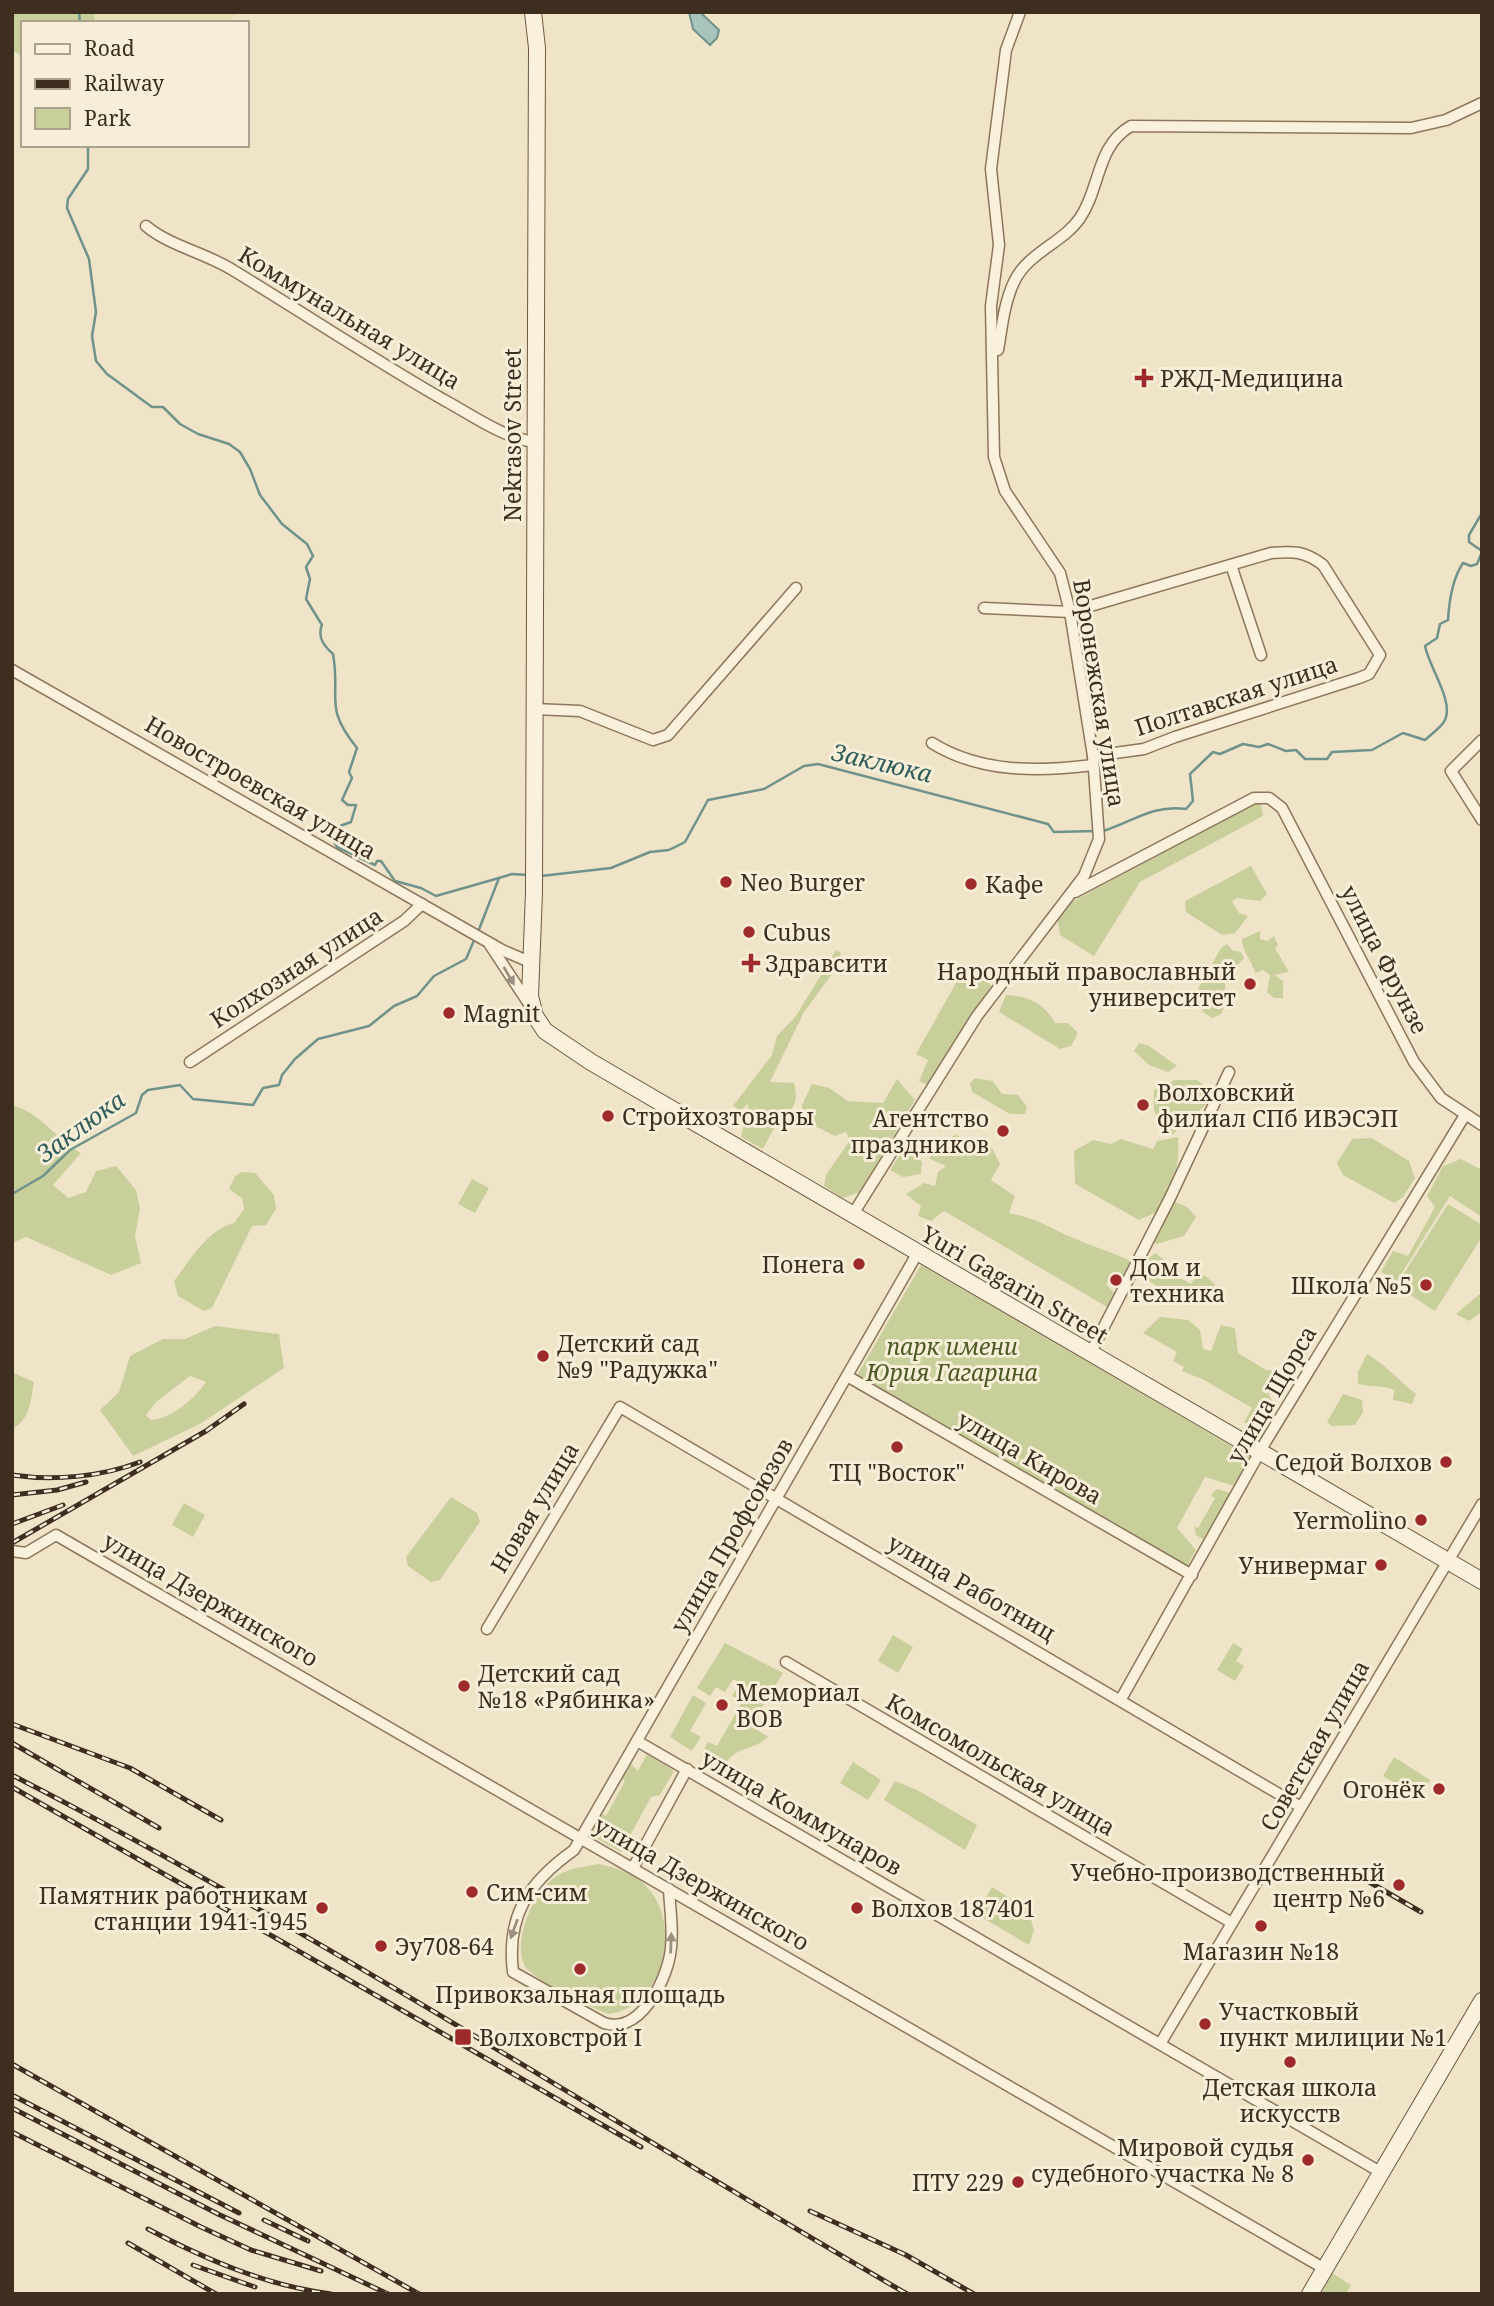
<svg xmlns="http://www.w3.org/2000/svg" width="1494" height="2306" font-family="'Noto Serif',serif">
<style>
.farmland{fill:#e6deb5}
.green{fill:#c9cf9b;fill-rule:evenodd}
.water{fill:#a9c4bc;stroke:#6f938a;stroke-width:2}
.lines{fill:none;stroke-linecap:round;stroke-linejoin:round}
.stream{stroke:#6f938a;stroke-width:2.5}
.minor-casing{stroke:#8d765c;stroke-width:13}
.secondary-casing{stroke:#6f573f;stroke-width:18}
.minor{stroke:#faf1dc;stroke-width:10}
.secondary{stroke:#faf1dc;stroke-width:16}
.rail-casing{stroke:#3d2e20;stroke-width:5}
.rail{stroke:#f7eed8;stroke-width:2.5;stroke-dasharray:8;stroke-linecap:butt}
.oneway{fill:#9c907e}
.poi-dot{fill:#9e2a2b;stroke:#f7eed8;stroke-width:2.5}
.labels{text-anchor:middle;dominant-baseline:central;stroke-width:6;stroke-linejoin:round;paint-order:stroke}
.street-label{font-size:23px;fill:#3d2e20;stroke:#f7eed8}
.poi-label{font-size:23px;fill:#3d2e20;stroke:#f7eed8;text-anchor:start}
.park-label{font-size:23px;font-style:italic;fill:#4d5a26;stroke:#f7eed8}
.water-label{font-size:24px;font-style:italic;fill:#2f5d5a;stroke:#f7eed8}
</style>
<rect width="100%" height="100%" fill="#f0e4c8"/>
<!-- farmland -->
<polygon class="farmland" points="94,12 239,12 227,23 95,23"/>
<!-- green -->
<g class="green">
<polygon points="12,12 94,12 95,23 23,23 23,57 12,50"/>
<polygon points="1256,803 1261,805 1263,816 1140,882 1094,956 1060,935 1057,916 1068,904"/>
<polygon points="1251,866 1267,894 1260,901 1237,898 1232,901 1239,913 1248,916 1235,933 1222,935 1186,912 1185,901"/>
<path d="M1260 931V939L1267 941 1274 936 1278 945 1275 948 1289 972 1274 975 1283 981V998H1274L1267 992 1270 975 1263 970 1255 973C1252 960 1242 952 1242 939Z"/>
<polygon points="1227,944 1232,950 1241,952 1244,958 1225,979 1225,990 1220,996 1225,1006 1221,1014 1212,1018 1202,1011 1206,1004 1213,1002 1212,999 1204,996 1198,989 1221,948"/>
<path d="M836 950 841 953 832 974 804 1012 770 1082 794 1083C797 1096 797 1102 789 1112L790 1120 774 1128 763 1149 741 1137 749 1103 730 1120 737 1108 733 1106 772 1055 777 1036 796 1016Z"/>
<polygon points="965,967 974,969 994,988 928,1085 919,1081 928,1060 916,1054"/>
<path d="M1006 995C1029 996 1044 1003 1055 1023H1068L1078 1033 1071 1046 1060 1049 999 1012Z"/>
<polygon points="1139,1043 1149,1046 1177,1066 1168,1072 1149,1065 1134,1051"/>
<polygon points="975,1078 993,1081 1002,1094 1018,1095 1027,1107 1025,1114 1010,1114 972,1092 970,1083"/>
<polygon points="897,1079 915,1100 860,1192 843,1198 824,1186 826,1175 850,1140 846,1132 835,1136 803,1120 802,1105 812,1084 829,1088 848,1101 883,1103"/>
<polygon points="1175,1080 1197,1080 1211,1091 1211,1100 1173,1134 1162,1132 1154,1110 1154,1090"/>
<path d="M12 1105C43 1114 55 1139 81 1153L53 1185 68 1198 86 1192 96 1171 116 1166 136 1190 140 1208 135 1236 141 1263 111 1275 26 1237 12 1243Z"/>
<path d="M955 1135 992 1148 1000 1164 991 1180 1015 1196 1009 1213C1037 1218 1046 1226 1071 1237 1091 1246 1112 1252 1133 1262L1123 1276 1112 1272 1106 1284 1114 1293 1107 1307 944 1211 931 1221 918 1216 921 1206 906 1194 924 1183 935 1186 938 1172 946 1166 930 1159 932 1146Z"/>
<path d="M1178 1137C1180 1160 1175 1191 1159 1209 1155 1214 1145 1217 1139 1220L1075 1184 1074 1151 1093 1140 1111 1144 1121 1139 1153 1149 1157 1141Z"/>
<polygon points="1372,1138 1409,1161 1415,1178 1403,1197 1394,1203 1343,1175 1337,1163 1352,1139"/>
<polygon points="906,1145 922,1162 921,1174 903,1177 890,1170"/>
<polygon points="1461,1159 1482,1170 1482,1217 1450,1196 1397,1281 1381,1272 1393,1251 1408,1256 1435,1207 1427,1196 1443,1166"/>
<path d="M242 1172 255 1173 274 1195 276 1209 266 1225 252 1226 212 1308 204 1311 178 1296 174 1281C191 1259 207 1230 234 1223L244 1209 242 1198 229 1189 235 1176Z"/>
<polygon points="472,1179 489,1188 475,1213 458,1204"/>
<polygon points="1175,1202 1187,1207 1196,1217 1184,1236 1156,1244 1146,1233 1153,1217"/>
<polygon points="1448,1204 1482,1225 1482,1237 1435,1311 1396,1286"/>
<path d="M1155 1253 1170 1264 1168 1271 1191 1284 1199 1271 1215 1284 1211 1297C1187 1301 1153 1289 1137 1270Z"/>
<polygon points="921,1265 1251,1457 1234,1486 1205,1477 1177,1528 1196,1550 1186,1568 855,1379"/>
<polygon points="1482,1292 1482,1312 1469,1321 1456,1314"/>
<polygon points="1160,1317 1188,1320 1200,1330 1203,1349 1211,1351 1221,1325 1235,1328 1238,1353 1266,1370 1281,1371 1307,1344 1310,1348 1283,1394 1268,1394 1276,1407 1262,1432 1244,1422 1252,1408 1204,1380 1182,1371 1184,1367 1173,1361 1177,1352 1143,1333"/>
<path d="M215 1326 279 1334 284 1368 200 1424 133 1456 100 1410 119 1392 130 1356 163 1339H185ZM190 1376 206 1382C194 1399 173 1418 151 1420L146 1415 156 1402Z"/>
<path d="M1367 1354C1386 1365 1399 1381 1416 1394L1412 1404 1393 1400 1394 1390C1384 1385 1370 1387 1358 1384V1372Z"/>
<path d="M12 1372 34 1382C31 1400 30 1420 12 1429Z"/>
<polygon points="1343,1394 1362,1400 1363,1412 1355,1425 1332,1426 1327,1422"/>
<polygon points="1218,1489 1232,1494 1206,1541 1196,1535 1194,1526 1198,1528 1215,1498 1211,1496 1214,1491"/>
<polygon points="451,1497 477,1513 480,1522 440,1580 431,1582 408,1566 406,1557"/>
<polygon points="184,1503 205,1515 193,1537 172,1525"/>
<polygon points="893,1635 913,1647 898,1673 878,1661"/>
<path d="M725 1643 783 1673 751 1726 768 1737C751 1752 735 1745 723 1768L701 1755 708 1742 717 1746 742 1702 732 1696 740 1683 733 1679 725 1692 716 1687 710 1696 697 1688Z"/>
<polygon points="1233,1643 1243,1649 1236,1661 1244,1666 1235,1681 1217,1670"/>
<polygon points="693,1695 706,1703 690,1731 701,1737 692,1751 670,1737"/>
<polygon points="647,1754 674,1771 660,1795 651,1797 621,1852 591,1835 602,1814 606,1816 625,1781 620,1777 630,1763 638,1771"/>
<polygon points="1394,1757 1430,1780 1419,1798 1383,1776"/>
<polygon points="853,1762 881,1780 868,1800 840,1783"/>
<polygon points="895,1781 917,1790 977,1825 965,1850 884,1800"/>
<path d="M599 1864C621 1869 641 1876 654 1896 680 1937 659 2008 609 2014 593 2009 532 1979 525 1966 511 1940 536 1884 562 1873 573 1868 587 1866 599 1864Z"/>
<polygon points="992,1887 1028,1909 1034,1930 1029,1945 976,1914"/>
<polygon points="1332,2273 1351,2285 1346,2294 1321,2294"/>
</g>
<!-- water -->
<polygon class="water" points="689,12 700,12 719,30 717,38 710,45 693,29"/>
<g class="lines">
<!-- stream -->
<g class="stream">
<polyline points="79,12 80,23"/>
<path d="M88 145V169L68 199 67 208 89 259 96 312 92 336 96 361 107 374 152 407H163L180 424 198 434 229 444 240 452 250 469 260 495 282 524 307 544 313 556 306 567 310 579 306 599 322 625C317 637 324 646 333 654 341 699 323 706 357 748L349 772 352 778 342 800 348 805H356L351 822 337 827 330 835 337 847 375 865 377 861H381L395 881 421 888 436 896 499 878"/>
<polyline points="1482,513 1469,535 1469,542 1482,551"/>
<path d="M1103 831C1132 822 1154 804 1186 809L1193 801 1190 774 1213 752 1220 754 1243 744 1259 747 1268 744 1286 751 1296 750 1305 759H1327L1332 752 1372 750 1403 733 1425 740C1431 734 1442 727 1445 720 1454 701 1429 667 1425 646L1437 638 1440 624 1448 620C1449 602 1453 578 1463 563L1471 566 1477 564 1482 552"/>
<polyline points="541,876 611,868 650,852 669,850 685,842 708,800 764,789 804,766 818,764 1048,824 1054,832 1096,831"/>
<polyline points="478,932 499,878 512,874 528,875"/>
<polyline points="12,1194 43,1176 70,1150 136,1113 142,1095 148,1090 180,1085 193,1099 253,1105 263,1088 279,1085 282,1075 295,1059 318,1039 369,1026 394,1006 417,996 434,976 466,959 475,938"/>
</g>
<!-- minor casing -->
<g class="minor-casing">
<g id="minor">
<path d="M146 226C170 246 203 252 231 269 302 312 371 358 444 400 472 415 503 438 535 442"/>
<path d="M998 350C1002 327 1004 303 1014 282 1027 253 1063 243 1080 218 1101 187 1096 146 1131 126L1411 128 1446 120 1482 103"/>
<polyline points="1231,565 1261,655"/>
<path d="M984 608 1070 612 1271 553C1293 551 1305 551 1323 565L1380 655 1369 674 1359 678 1175 737 1144 749 1093 756"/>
<polyline points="12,670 502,950 532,963"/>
<polyline points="534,709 580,711 653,740 668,735 796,588"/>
<polyline points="1482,740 1451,771 1482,820"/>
<path d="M932 743C980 773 1039 772 1093 765"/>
<polyline points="1075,892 1254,798 1269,798 1282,808 1414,1062 1441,1098 1482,1125"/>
<polyline points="490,945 531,1007"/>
<polyline points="190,1062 404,921 422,904"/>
<polyline points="853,1214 977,1016 1084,876 1099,839 1093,756 1070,612 1060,573 1005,491 994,457 991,306 999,245 991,169 1006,50 1020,12"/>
<polyline points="1090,1354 1170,1198 1229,1072"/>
<polyline points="847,1376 1192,1575"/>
<polyline points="12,1551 26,1553 56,1535 1325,2269"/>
<polyline points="487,1629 620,1407 1301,1807"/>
<polyline points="786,1662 1232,1923"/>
<polyline points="1121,1699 1266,1441 1465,1115"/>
<polyline points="637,1741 1382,2173"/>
<polyline points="633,1868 687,1769"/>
<path d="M669 1889C670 1910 674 1934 670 1955 665 1983 639 2035 604 2023L513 1972C506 1915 529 1882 574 1850L917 1254"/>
<polyline points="1160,2044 1482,1504"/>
</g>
</g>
<!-- secondary casing -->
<g class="secondary-casing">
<g id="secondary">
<polyline points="533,12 537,48 534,892 530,996 535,1016 545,1031 591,1062 1482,1581"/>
<polyline points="1310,2294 1482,2001"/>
</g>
</g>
<!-- minor -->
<use href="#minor" class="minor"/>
<!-- secondary -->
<use href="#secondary" class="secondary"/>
<!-- rail casing -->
<g class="rail-casing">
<g id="rail">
<path d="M12 1475C53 1481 101 1477 140 1462"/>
<polyline points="12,1495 57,1490 86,1482"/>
<polyline points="12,1524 63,1505"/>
<polyline points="12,1543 206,1431 244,1404"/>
<polyline points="12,1724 130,1768 221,1820"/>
<polyline points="12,1743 159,1828"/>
<path d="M12 1775C319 1933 609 2121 907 2294"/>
<polyline points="12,1787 641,2147"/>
<polyline points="1364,1879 1421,1912"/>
<polyline points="12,2064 419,2294"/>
<polyline points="12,2095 239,2213"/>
<polyline points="12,2108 218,2214 388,2294"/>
<polyline points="12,2132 201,2227 251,2250 321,2271"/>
<polyline points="810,2211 906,2255 974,2294"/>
<polyline points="264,2220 308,2241"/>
<path d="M148 2229C207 2260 265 2285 331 2294"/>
<polyline points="128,2243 216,2294"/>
<polyline points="193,2265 255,2287"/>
</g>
</g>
<!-- rail -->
<use href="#rail" class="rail"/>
</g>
<!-- one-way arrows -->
<defs><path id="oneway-solid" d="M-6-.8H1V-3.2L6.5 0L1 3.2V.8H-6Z" transform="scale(1.75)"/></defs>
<g class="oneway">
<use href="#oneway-solid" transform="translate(509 976) rotate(60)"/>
<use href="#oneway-solid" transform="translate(514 1929) rotate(110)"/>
<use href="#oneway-solid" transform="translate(671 1943) rotate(-88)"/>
</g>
<!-- markers -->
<g class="poi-dot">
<path d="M1140.5 367.5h7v7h7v7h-7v7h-7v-7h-7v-7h7z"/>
<circle cx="726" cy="882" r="7"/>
<circle cx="971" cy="884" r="7"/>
<circle cx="749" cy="932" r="7"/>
<path d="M747.5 952.5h7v7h7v7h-7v7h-7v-7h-7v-7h7z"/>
<circle cx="1250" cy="984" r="7"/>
<circle cx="449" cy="1013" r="7"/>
<circle cx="1143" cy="1105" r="7"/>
<circle cx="608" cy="1116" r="7"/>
<circle cx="1003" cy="1131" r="7"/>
<circle cx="859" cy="1264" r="7"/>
<circle cx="1116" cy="1280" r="7"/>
<circle cx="1426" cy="1285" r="7"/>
<circle cx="543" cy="1356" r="7"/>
<circle cx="897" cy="1447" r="7"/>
<circle cx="1446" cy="1462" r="7"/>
<circle cx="1421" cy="1520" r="7"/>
<circle cx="1381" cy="1565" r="7"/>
<circle cx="464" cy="1686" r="7"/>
<circle cx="722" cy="1705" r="7"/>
<circle cx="1439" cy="1789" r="7"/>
<circle cx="1399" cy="1885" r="7"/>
<circle cx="472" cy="1892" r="7"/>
<circle cx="322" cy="1908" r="7"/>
<circle cx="857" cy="1908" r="7"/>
<circle cx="1261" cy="1926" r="7"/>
<circle cx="381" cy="1946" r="7"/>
<circle cx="580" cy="1969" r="7"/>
<circle cx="1205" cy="2024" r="7"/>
<rect x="454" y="2028" width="18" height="18" rx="3.5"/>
<circle cx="1290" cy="2062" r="7"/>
<circle cx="1308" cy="2160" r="7"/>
<circle cx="1018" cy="2182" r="7"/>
</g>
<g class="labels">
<!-- street labels -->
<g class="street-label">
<text transform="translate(350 317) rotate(31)">Коммунальная улица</text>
<text transform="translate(512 435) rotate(-90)">Nekrasov Street</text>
<text transform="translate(1100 693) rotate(81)">Воронежская улица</text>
<text transform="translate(1236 695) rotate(-18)">Полтавская улица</text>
<text transform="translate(261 787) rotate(30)">Новостроевская улица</text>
<text transform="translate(1385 959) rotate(63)">улица Фрунзе</text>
<text transform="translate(296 967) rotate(-33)">Колхозная улица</text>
<text transform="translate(1015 1284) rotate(30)">Yuri Gagarin Street</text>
<text transform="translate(1271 1394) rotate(-60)">улица Щорса</text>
<text transform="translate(1030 1457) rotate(30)">улица Кирова</text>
<text transform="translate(534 1507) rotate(-59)">Новая улица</text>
<text transform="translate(731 1535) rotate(-60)">улица Профсоюзов</text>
<text transform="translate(972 1587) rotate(30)">улица Работниц</text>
<text transform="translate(211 1599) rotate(30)">улица Дзержинского</text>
<text transform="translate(1314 1745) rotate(-60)">Советская улица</text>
<text transform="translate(1001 1764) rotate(30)">Комсомольская улица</text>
<text transform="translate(802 1812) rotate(30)">улица Коммунаров</text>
<text transform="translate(702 1883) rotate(30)">улица Дзержинского</text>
</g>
<!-- poi labels -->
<g class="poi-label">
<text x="1160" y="378">РЖД-Медицина</text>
<text x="740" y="882">Neo Burger</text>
<text x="985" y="884">Кафе</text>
<text x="763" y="932">Cubus</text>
<text x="765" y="963">Здравсити</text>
<text x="1236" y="971" text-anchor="end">Народный православный<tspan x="1236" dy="26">университет</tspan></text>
<text x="463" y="1013">Magnit</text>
<text x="1157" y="1092">Волховский<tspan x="1157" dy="26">филиал СПб ИВЭСЭП</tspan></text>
<text x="622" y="1116">Стройхозтовары</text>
<text x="989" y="1118" text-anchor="end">Агентство<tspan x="989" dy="26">праздников</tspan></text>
<text x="845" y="1264" text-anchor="end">Понега</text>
<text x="1130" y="1267">Дом и<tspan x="1130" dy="26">техника</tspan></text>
<text x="1412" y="1285" text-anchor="end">Школа №5</text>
<text x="557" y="1343">Детский cад<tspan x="557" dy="26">№9 "Радужка"</tspan></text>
<text x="1432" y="1462" text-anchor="end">Седой Волхов</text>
<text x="897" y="1472" text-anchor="middle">ТЦ "Восток"</text>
<text x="1407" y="1520" text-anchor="end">Yermolino</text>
<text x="1367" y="1565" text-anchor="end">Универмаг</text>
<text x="478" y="1673">Детский сад<tspan x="478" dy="26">№18 «Рябинка»</tspan></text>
<text x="736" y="1692">Мемориал<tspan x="736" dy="26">ВОВ</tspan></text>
<text x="1425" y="1789" text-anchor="end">Огонёк</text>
<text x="1385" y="1872" text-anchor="end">Учебно-производственный<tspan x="1385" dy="26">центр №6</tspan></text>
<text x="486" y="1892">Сим-сим</text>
<text x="308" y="1895" text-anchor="end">Памятник работникам<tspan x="308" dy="26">станции 1941-1945</tspan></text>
<text x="871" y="1908">Волхов 187401</text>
<text x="395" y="1946">Эу708-64</text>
<text x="1261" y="1951" text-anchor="middle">Магазин №18</text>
<text x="580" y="1994" text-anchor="middle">Привокзальная площадь</text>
<text x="1219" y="2011">Участковый<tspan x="1219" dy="26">пункт милиции №1</tspan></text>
<text x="479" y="2037">Волховстрой I</text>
<text x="1290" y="2087" text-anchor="middle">Детская школа<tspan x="1290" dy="26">искусств</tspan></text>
<text x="1294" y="2147" text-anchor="end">Мировой судья<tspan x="1294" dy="26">судебного участка № 8</tspan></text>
<text x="1004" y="2182" text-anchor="end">ПТУ 229</text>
</g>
<!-- park labels -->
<g class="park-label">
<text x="952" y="1346">парк имени<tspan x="952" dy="26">Юрия Гагарина</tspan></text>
</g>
<!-- water labels -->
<g class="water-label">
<text transform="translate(882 762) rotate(13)">Заклюка</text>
<text transform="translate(80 1126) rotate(-36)">Заклюка</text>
</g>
</g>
<!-- border -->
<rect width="1494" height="2306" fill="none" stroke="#3d2e20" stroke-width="28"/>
<!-- legend -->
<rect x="21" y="21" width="228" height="126" fill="#f7eed8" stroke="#ada18e" stroke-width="2"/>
<rect x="35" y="44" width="35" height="10" fill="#faf1dc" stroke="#ada18e" stroke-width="2"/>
<text x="84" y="56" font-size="21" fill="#3d2e20">Road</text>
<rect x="35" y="79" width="35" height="10" fill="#3d2e20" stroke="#ada18e" stroke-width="2"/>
<text x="84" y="91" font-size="21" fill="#3d2e20">Railway</text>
<rect x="35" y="108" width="35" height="21" fill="#c9cf9b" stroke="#ada18e" stroke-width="2"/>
<text x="84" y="126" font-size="21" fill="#3d2e20">Park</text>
</svg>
